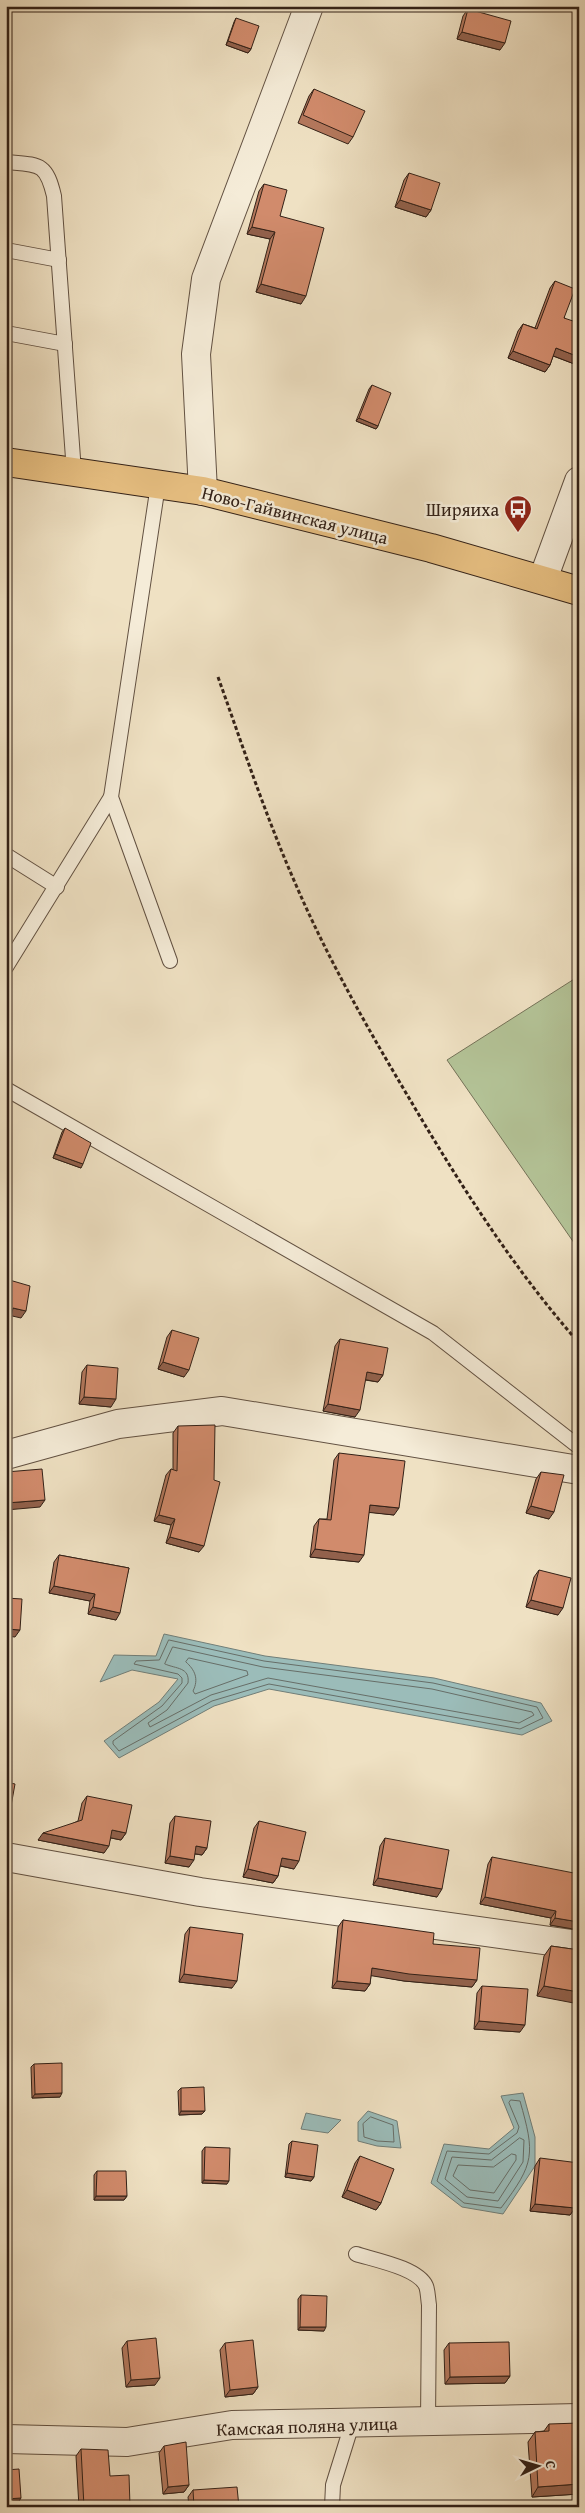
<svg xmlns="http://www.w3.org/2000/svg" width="585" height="2513" font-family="'Gentium Book Plus',serif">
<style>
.green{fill:#b4c498;stroke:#747258}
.water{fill:#9bbcb9;stroke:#717e78}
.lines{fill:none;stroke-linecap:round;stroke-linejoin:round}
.shore{stroke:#676e68;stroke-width:1}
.service-casing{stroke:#625142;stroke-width:16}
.minor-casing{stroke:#625142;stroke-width:30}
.primary-casing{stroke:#332117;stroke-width:30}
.path{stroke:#332117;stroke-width:3;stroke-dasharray:4 2.5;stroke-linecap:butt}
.service{stroke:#f5ecd8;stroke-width:14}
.minor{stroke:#f5ecd8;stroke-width:28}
.primary{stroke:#e8c082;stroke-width:28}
.wall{fill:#b4785d;stroke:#332117}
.shaded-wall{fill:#92614c;stroke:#332117}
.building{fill:#d18b6c;stroke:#332117}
.labels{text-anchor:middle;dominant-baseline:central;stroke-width:5;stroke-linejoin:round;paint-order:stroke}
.poi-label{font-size:18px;fill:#332117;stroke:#f5ecd8;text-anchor:end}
.street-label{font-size:18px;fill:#332117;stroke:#f5ecd8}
</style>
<rect width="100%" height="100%" fill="#efe1c3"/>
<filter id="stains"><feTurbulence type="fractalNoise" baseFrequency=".004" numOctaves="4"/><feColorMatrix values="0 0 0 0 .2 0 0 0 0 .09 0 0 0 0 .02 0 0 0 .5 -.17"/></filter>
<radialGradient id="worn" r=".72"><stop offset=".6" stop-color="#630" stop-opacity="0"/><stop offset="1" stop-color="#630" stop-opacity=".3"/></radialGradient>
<!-- green -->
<polygon class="green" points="579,976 579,1250 447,1060"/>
<!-- water -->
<g class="water">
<polygon points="164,1634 265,1656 434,1678 541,1703 552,1721 522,1735 269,1689 214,1706 119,1758 104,1741 159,1702 178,1679 132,1670 100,1682 114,1655 156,1656"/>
<polygon points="523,2093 535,2137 535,2166 503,2214 462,2207 431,2183 444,2144 489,2149 514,2128 501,2096"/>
<polygon points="368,2111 397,2121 401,2148 377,2146 358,2141 358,2122"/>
<polygon points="306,2113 341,2120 328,2133 301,2129"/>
</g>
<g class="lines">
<!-- shore -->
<g class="shore">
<polygon points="169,1640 264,1661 433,1683 537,1707 543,1718 520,1729 269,1684 212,1701 119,1751 113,1744 113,1741 162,1706 182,1683 182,1678 178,1674 134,1664 136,1661 159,1660"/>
<path d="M173 1647 263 1667 432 1689 532 1712 534 1715 519 1723 268 1678 211 1695 150 1727 148 1723 167 1710 188 1683C190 1667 176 1669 165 1664Z"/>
<path d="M189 1658 247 1671 248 1675 195 1694 193 1691C199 1679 195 1670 186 1662Z"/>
<path d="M511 2100 520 2101C535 2154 535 2163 501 2208L464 2203 437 2181 447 2151 489 2154 517 2133 519 2127 509 2103Z"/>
<polygon points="371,2117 393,2125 394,2142 377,2141 364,2137 363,2124"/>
<polygon points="520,2138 524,2140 523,2162 498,2201 467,2197 445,2179 452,2157 491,2160"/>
<polygon points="512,2154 516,2155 516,2160 494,2193 470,2190 453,2176 458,2165 493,2167"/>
</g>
<!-- service casing -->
<g class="service-casing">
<g id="service">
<path d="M6 162C39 165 46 162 54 196L74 472"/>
<polyline points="6,250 59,260"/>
<polyline points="6,333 65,344"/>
<polyline points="158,485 111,797 170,961"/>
<polyline points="6,855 57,887"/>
<polyline points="6,967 111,797"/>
<polyline points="6,1089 433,1333 579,1447"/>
<path d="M356 2254C375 2260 418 2268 426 2286 428 2291 428 2299 429 2305L428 2422"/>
<polyline points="332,2507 333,2485 352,2424"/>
</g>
</g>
<!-- minor casing -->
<g class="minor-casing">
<g id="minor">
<polyline points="203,491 196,354 206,279 309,6"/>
<polyline points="543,579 579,481"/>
<polyline points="6,1455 118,1424 222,1411 579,1470"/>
<polyline points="6,1857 200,1892 579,1945"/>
<polyline points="6,2439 127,2442 232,2425 579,2418"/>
</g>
</g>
<!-- primary casing -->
<g class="primary-casing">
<polyline id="primary" points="6,462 203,491 431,548 579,591"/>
</g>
<!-- path -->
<path class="path" d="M218 677C243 747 266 817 296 885 328 959 368 1029 409 1098 459 1183 513 1268 579 1343"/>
<!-- service -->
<use href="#service" class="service"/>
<!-- minor -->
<use href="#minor" class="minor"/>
<!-- primary -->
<use href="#primary" class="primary"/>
</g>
<!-- wall -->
<g class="wall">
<polygon points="468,9 500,50 457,39 463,16"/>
<polygon points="236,18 251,49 248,53 226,45 234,22"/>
<polygon points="314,89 353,137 348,144 298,123 309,96"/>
<polygon points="409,173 431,210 426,217 395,207 404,180"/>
<polygon points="264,184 280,216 301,304 256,292 270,239 247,234 259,191"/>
<polygon points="555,281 577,365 553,356 550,365 545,372 508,358 518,331 523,324 535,328 550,288"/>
<polygon points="372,385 378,426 376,429 356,421 369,389"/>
<polygon points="65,1128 81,1168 53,1158 62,1132"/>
<polygon points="172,1330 184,1377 158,1369 167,1337"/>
<polygon points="340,1339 383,1375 378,1382 365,1380 355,1417 323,1411 335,1346"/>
<polygon points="87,1365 111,1407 79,1404 82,1372"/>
<polygon points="178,1426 199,1552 166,1543 171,1525 154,1521 166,1475 171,1469 173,1470 173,1433"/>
<polygon points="339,1453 394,1515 369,1512 359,1562 310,1557 314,1526 319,1519 327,1519 334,1460"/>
<polygon points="541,1472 549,1519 526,1513 536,1479"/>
<polygon points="59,1555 129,1568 116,1620 88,1614 90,1601 49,1593 54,1562"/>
<polygon points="539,1570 558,1615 526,1607 534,1577"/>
<polygon points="87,1796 126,1833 121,1840 111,1838 104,1853 38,1840 78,1821 82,1803"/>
<polygon points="175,1816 207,1848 202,1855 195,1854 189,1867 165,1863 170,1823"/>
<polygon points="259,1821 294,1869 280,1866 278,1876 273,1883 243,1877 254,1828"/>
<polygon points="385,1838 437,1897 373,1885 380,1846"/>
<polygon points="492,1857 579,1930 550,1925 551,1918 480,1904 488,1864"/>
<polygon points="343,1920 433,1944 477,1980 472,1987 404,1981 371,1975 370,1984 365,1991 332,1988 338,1927"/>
<polygon points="190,1927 232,1988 179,1982 185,1934"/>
<polygon points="551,1946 579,1950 537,1996 544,1956"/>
<polygon points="482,1986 520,2032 474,2029 477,1993"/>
<polygon points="34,2064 60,2097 32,2098 31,2067"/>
<polygon points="181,2088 202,2114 179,2115 178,2091"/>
<polygon points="292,2141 314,2177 311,2181 285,2177 289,2144"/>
<polygon points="205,2147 227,2184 202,2183 202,2151"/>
<polygon points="360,2156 381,2203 376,2210 342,2197 355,2163"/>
<polygon points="540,2158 575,2208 570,2215 530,2211 535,2166"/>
<polygon points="97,2171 127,2196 124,2200 94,2200 94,2175"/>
<polygon points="301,2295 324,2331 298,2330 298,2299"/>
<polygon points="127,2341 155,2385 126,2387 122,2348"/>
<polygon points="225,2343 258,2387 253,2394 225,2397 220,2350"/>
<polygon points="449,2343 510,2376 505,2383 445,2384 444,2350"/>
<polygon points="549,2424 579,2494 532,2497 528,2442 535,2432 544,2431"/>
<polygon points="164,2446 189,2485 184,2492 163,2494 159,2453"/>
<polygon points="81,2449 110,2476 130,2506 79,2507 76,2456"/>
<polygon points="193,2490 239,2507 189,2507 188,2497"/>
</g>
<!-- shaded-wall -->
<g class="shaded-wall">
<polygon points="462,32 505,43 500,50 457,39"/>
<polygon points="228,41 251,49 248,53 226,45"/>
<polygon points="400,200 431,210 426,217 395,207"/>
<polygon points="252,227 275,232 270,239 247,234"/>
<polygon points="261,284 306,296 301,304 256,292"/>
<polygon points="556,348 579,357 579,363 577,365 551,355"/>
<polygon points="513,351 550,365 545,372 508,358"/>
<polygon points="359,418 378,426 376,429 356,421"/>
<polygon points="55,1154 83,1164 81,1168 53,1158"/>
<polygon points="13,1308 26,1311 21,1318 8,1315"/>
<polygon points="6,1316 11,1317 6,1324"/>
<polygon points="163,1362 189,1370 184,1377 158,1369"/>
<polygon points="367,1372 383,1375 378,1382 362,1379"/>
<polygon points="84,1397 116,1399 111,1407 79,1404"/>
<polygon points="328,1404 360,1410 355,1417 323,1411"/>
<polygon points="45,1500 40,1507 6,1510 6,1503"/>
<polygon points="370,1505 399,1508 394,1515 365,1512"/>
<polygon points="531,1506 554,1512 549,1519 526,1513"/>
<polygon points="159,1515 175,1519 171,1525 154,1521"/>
<polygon points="170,1537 204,1546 199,1552 166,1543"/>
<polygon points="315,1549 364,1555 359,1562 310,1557"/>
<polygon points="54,1586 95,1594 90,1601 49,1593"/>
<polygon points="531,1600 563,1608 558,1615 526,1607"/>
<polygon points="93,1607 120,1613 116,1620 88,1614"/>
<polygon points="6,1629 20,1630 15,1637 6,1636"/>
<polygon points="112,1830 126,1833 121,1840 107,1837"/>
<polygon points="43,1833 109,1846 104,1853 38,1840"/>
<polygon points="196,1846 207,1848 202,1855 191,1853"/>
<polygon points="170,1856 194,1860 189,1867 165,1863"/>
<polygon points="282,1858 299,1861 294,1869 277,1865"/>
<polygon points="248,1869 278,1876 273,1883 243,1877"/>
<polygon points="378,1878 442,1889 437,1897 373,1885"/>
<polygon points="485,1897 556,1911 551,1918 480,1904"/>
<polygon points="555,1918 579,1922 579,1930 550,1925"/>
<polygon points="372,1968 477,1980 472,1987 404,1981 367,1975"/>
<polygon points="184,1974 237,1981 232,1988 179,1982"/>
<polygon points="337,1981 370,1984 365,1991 332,1988"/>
<polygon points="544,1986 579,1992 579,2004 537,1996"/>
<polygon points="479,2021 525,2025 520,2032 474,2029"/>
<polygon points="62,2093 60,2097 32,2098 35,2094"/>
<polygon points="181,2111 205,2111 202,2114 179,2115"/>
<polygon points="287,2173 314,2177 311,2181 285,2177"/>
<polygon points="204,2180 229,2181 227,2184 202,2183"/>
<polygon points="347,2190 381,2203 376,2210 342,2197"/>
<polygon points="96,2196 127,2196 124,2200 94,2200"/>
<polygon points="535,2204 575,2208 570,2215 530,2211"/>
<polygon points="300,2327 326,2327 324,2331 298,2330"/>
<polygon points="510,2376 505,2383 445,2384 450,2377"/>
<polygon points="160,2378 155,2385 126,2387 131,2380"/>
<polygon points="258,2387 253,2394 225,2397 230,2390"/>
<polygon points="579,2484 579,2494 532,2497 538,2487"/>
<polygon points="189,2485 184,2492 163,2494 168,2487"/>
<polygon points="21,2498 16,2506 6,2506 6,2499"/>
</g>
<!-- building -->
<g class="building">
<polygon points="468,9 511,21 505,43 462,32"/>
<polygon points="236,18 259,26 251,49 228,41"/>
<polygon points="314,89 365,111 353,137 303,115"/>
<polygon points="409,173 440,183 431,210 400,200"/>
<polygon points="264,184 287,190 280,216 324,228 306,296 261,284 275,232 252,227"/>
<polygon points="555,281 575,289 564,318 579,323 579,357 556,348 550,365 513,351 523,324 537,329"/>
<polygon points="372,385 391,393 378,426 359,418"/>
<polygon points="65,1128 91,1143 83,1164 55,1154"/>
<polygon points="6,1279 30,1286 26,1311 13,1308 11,1317 6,1316"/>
<polygon points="172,1330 199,1338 189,1370 163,1362"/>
<polygon points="340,1339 388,1348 383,1375 367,1372 360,1410 328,1404"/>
<polygon points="87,1365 118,1368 116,1399 84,1397"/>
<polygon points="215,1425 214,1480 220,1482 204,1546 170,1537 175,1519 159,1515 171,1469 177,1471 178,1426"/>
<polygon points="339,1453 405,1461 399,1508 370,1505 364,1555 315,1549 319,1519 331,1520"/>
<polygon points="42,1469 45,1500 6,1503 6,1472"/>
<polygon points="541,1472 564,1475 554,1512 531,1506"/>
<polygon points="59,1555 129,1568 120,1613 93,1607 95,1594 54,1586"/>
<polygon points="539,1570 571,1578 563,1608 531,1600"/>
<polygon points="6,1598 22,1599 20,1630 6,1629"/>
<polygon points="6,1782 15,1784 9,1817 6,1816"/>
<polygon points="87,1796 132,1805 126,1833 112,1830 109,1846 43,1833 82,1820"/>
<polygon points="175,1816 211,1821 207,1848 196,1846 194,1860 170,1856"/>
<polygon points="259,1821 306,1832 299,1861 282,1858 278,1876 248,1869"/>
<polygon points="385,1838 449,1850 442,1889 378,1878"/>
<polygon points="492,1857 579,1874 579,1922 555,1918 556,1911 485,1897"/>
<polygon points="343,1920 434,1933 433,1944 480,1948 477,1980 409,1974 372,1968 370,1984 337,1981"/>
<polygon points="190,1927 243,1934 237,1981 184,1974"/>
<polygon points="551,1946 579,1950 579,1992 544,1986"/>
<polygon points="482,1986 528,1989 525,2025 479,2021"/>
<polygon points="62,2063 62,2093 35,2094 34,2064"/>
<polygon points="204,2087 205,2111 181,2111 181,2088"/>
<polygon points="292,2141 318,2145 314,2177 287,2173"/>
<polygon points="205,2147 230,2148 229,2181 204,2180"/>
<polygon points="360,2156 394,2169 381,2203 347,2190"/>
<polygon points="540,2158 579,2163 579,2178 575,2208 535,2204"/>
<polygon points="97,2171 126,2171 127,2196 96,2196"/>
<polygon points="301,2295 327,2296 326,2327 300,2327"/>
<polygon points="156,2338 160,2378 131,2380 127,2341"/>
<polygon points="253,2340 258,2387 230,2390 225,2343"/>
<polygon points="509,2342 510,2376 450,2377 449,2343"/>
<polygon points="579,2423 579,2484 538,2487 535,2432 549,2431 549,2424"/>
<polygon points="186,2442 189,2485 168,2487 164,2446"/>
<polygon points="81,2449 108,2450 110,2476 129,2475 130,2506 84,2507"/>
<polygon points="19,2469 21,2498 6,2499 6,2470"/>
<polygon points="237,2487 239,2507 194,2507 193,2490"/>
</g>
<!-- icons -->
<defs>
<g id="bus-pin" transform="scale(1.4375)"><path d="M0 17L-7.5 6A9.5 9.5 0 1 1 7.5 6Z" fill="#8f2418" stroke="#f5ecd8"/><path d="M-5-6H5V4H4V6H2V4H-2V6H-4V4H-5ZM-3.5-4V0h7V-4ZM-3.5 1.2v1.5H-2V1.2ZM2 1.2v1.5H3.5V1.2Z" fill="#fff"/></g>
</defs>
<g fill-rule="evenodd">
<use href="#bus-pin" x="518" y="509"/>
</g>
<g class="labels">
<!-- poi labels -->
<g class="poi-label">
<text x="499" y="509">Ширяиха</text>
</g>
<!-- street labels -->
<g class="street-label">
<text transform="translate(295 515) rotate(14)">Ново-Гайвинская улица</text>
<text transform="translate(307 2426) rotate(-2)">Камская поляна улица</text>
</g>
</g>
<!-- margin -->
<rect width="585" height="2513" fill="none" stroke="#efe1c3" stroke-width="25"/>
<rect x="8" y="8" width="570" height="2498" fill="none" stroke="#332117" stroke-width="2.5"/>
<rect x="12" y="12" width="560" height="2488" fill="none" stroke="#332117"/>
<!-- north arrow -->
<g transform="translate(538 2466) rotate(85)" stroke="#f5ecd8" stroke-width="4" paint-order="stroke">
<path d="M0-4L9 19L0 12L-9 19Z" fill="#332117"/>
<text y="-8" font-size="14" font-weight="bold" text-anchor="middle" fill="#332117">С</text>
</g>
<rect width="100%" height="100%" filter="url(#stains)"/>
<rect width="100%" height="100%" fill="url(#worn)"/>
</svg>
